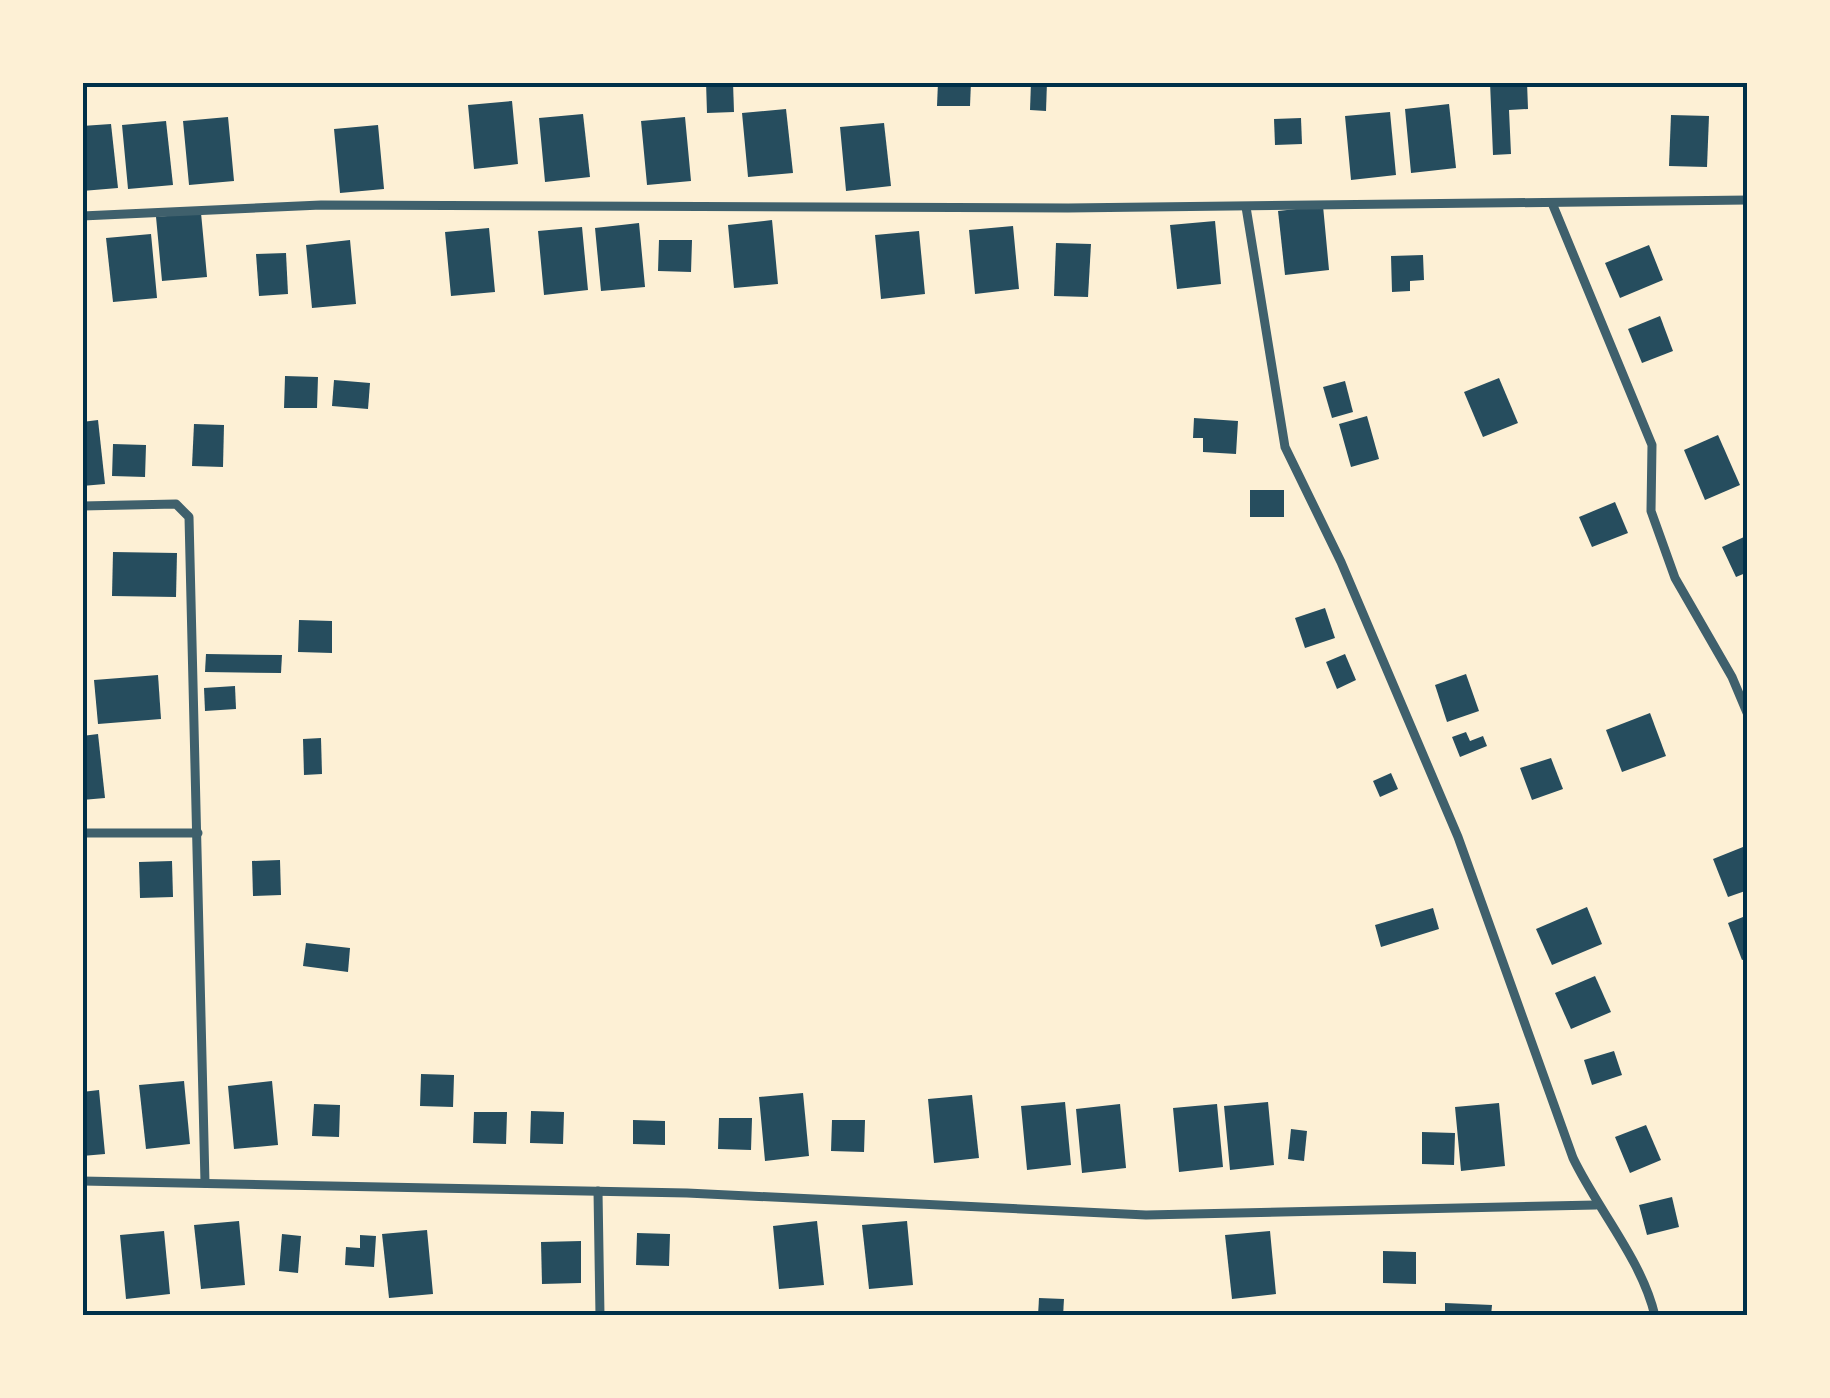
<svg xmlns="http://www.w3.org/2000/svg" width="1830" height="1398" font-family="'Noto Sans',sans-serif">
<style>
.building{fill:#264d5e}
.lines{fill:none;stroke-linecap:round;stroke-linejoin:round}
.minor{stroke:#3f606c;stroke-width:9}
.neatline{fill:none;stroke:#003049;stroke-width:4}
</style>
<rect width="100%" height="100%" fill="#fdf0d5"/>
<!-- building -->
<g class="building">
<polygon points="706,82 733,82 734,112 707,113"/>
<polygon points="938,82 971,82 970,106 937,106"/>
<polygon points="1031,82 1047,82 1046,111 1030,110"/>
<polygon points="1490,82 1527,82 1528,109 1509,110 1511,154 1493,155"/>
<polygon points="512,101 518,164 474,169 468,105"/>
<polygon points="1449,104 1456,168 1411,173 1405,109"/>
<polygon points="786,109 793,173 748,177 742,113"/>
<polygon points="1390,112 1396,175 1351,180 1345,116"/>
<polygon points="583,114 590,177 545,182 539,118"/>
<polygon points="1671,115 1709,116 1707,167 1669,166"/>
<polygon points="228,117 234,181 189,185 183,121"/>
<polygon points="685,117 691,181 647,185 641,121"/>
<polygon points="1301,118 1302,144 1275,145 1274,119"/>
<polygon points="166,121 173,185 128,189 122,125"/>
<polygon points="884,123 891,186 846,191 840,127"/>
<polygon points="111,124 118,188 82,191 82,126"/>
<polygon points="378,125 384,189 340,193 334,129"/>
<polygon points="1323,206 1329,270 1285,275 1278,211"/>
<polygon points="201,213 207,277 162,281 156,217"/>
<polygon points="772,220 778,284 734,288 728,225"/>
<polygon points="1215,221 1221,284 1177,289 1170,225"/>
<polygon points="639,223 645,287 601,291 595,228"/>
<polygon points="1013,226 1019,289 975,294 969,230"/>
<polygon points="582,227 588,290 544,295 538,231"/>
<polygon points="489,228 495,292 451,296 445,232"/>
<polygon points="919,231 925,294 881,299 875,235"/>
<polygon points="151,234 157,298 113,302 106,238"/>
<polygon points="350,240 356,304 312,308 306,245"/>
<polygon points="659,240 692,240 691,272 658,271"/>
<polygon points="1056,243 1091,244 1088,297 1054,296"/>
<polygon points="1649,245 1663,280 1620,298 1605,263"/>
<polygon points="286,253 288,294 259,296 256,254"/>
<polygon points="1423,255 1424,280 1410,281 1410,291 1392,292 1391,256"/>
<polygon points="1660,316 1673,351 1642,363 1628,329"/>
<polygon points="285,376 318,377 317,408 284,408"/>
<polygon points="1499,378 1518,423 1483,437 1464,392"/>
<polygon points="334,380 370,383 368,409 332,406"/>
<polygon points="1345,381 1353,412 1332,418 1323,387"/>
<polygon points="1367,416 1379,459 1351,467 1339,424"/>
<polygon points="1194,418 1238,421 1236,454 1203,452 1203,438 1193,438"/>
<polygon points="98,420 105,484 82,486 82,422"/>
<polygon points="194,424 224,425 223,467 192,466"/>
<polygon points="1718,435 1740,485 1705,500 1684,450"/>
<polygon points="113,444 146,445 145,477 112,476"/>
<rect x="1250" y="490" width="34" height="27"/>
<polygon points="1615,502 1628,533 1592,547 1579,517"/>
<polygon points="1744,537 1748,572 1736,577 1722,547"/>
<polygon points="113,552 177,553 176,597 112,596"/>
<polygon points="1325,608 1335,638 1305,648 1295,618"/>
<polygon points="299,620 332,621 332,653 298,652"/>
<polygon points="206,654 282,655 281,673 205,672"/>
<polygon points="1345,654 1356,680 1337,689 1326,662"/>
<polygon points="1466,674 1479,711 1447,722 1435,685"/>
<polygon points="158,675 161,719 98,724 94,680"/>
<polygon points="235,686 236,709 205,711 204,688"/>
<polygon points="1650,713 1666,756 1622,772 1606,730"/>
<polygon points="1466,732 1470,741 1483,736 1487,746 1460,757 1452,737"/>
<polygon points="98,734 105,798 82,800 82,736"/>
<polygon points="321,738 322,774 304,775 303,739"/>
<polygon points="1551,758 1563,789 1532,800 1520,768"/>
<polygon points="1391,773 1398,789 1380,797 1373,781"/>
<polygon points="1748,845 1748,890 1728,897 1713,859"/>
<polygon points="280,860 281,895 253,896 252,861"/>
<polygon points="172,861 173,897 140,898 139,862"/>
<polygon points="1587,907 1602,944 1552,965 1536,929"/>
<polygon points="1433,908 1439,929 1381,947 1375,925"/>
<polygon points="1748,915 1748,958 1742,960 1728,923"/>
<polygon points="306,943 350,948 348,972 303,966"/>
<polygon points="1595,976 1611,1012 1571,1029 1555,993"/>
<polygon points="1614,1051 1622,1075 1592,1085 1584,1060"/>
<polygon points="421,1074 454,1075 453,1107 420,1106"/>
<polygon points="184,1081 190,1144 146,1149 139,1085"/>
<polygon points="272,1081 278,1145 234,1149 228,1086"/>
<polygon points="99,1090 105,1154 82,1156 82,1092"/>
<polygon points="803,1093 809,1156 765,1161 759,1097"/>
<polygon points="972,1095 979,1158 934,1163 928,1099"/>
<polygon points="1065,1102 1071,1165 1027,1170 1021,1106"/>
<polygon points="1268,1102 1274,1165 1230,1170 1224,1106"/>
<polygon points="1499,1103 1505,1166 1461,1171 1455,1107"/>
<polygon points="314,1104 340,1105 339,1137 312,1136"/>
<polygon points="1120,1104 1126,1168 1082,1173 1076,1109"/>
<polygon points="1217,1104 1223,1167 1179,1172 1173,1108"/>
<polygon points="531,1111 564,1112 563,1144 530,1143"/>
<polygon points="474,1112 507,1112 506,1144 473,1143"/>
<polygon points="719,1118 752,1118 751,1150 718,1149"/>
<polygon points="633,1120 665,1121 665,1145 633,1144"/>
<polygon points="832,1120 865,1120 864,1152 831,1151"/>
<polygon points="1646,1125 1661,1160 1630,1173 1615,1137"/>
<polygon points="1291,1129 1307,1131 1304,1161 1288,1159"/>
<polygon points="1422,1132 1455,1133 1454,1165 1422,1164"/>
<polygon points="1672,1197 1679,1227 1647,1235 1639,1205"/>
<polygon points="239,1221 245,1285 201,1289 194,1225"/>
<polygon points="817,1221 824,1285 779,1289 773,1226"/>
<polygon points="907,1221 913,1285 869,1289 862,1225"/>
<polygon points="427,1230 433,1294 389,1298 382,1234"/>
<polygon points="164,1231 170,1294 126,1299 120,1235"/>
<polygon points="1270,1231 1276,1294 1232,1299 1225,1235"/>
<polygon points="637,1233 670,1234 669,1266 636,1265"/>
<polygon points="282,1234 301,1236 298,1273 279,1271"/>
<polygon points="360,1235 376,1236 374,1267 345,1265 346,1247 360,1248"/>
<polygon points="581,1241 581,1283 542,1284 541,1242"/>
<polygon points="1383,1251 1416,1252 1416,1284 1383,1283"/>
<polygon points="1039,1298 1064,1299 1063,1316 1038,1316"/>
<polygon points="1445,1303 1492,1305 1491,1316 1445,1316"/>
</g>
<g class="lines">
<!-- minor -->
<g class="minor">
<polyline points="1552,203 1652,445 1651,511 1675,578 1732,677 1748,715"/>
<path d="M1246 207 1285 447 1341 562 1458 837 1573 1158C1598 1210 1642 1260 1655 1316"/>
<polyline points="82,216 321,205 1068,208 1748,200"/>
<polyline points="82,506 176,504 189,517 205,1183"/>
<polyline points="82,833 198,833"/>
<polyline points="82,1181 687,1193 1146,1215 1596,1205"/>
<polyline points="598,1191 600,1316"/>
</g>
</g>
<!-- border -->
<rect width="1830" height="1398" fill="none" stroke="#fdf0d5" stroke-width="170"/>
<rect x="85" y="85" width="1660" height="1228" class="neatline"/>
</svg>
